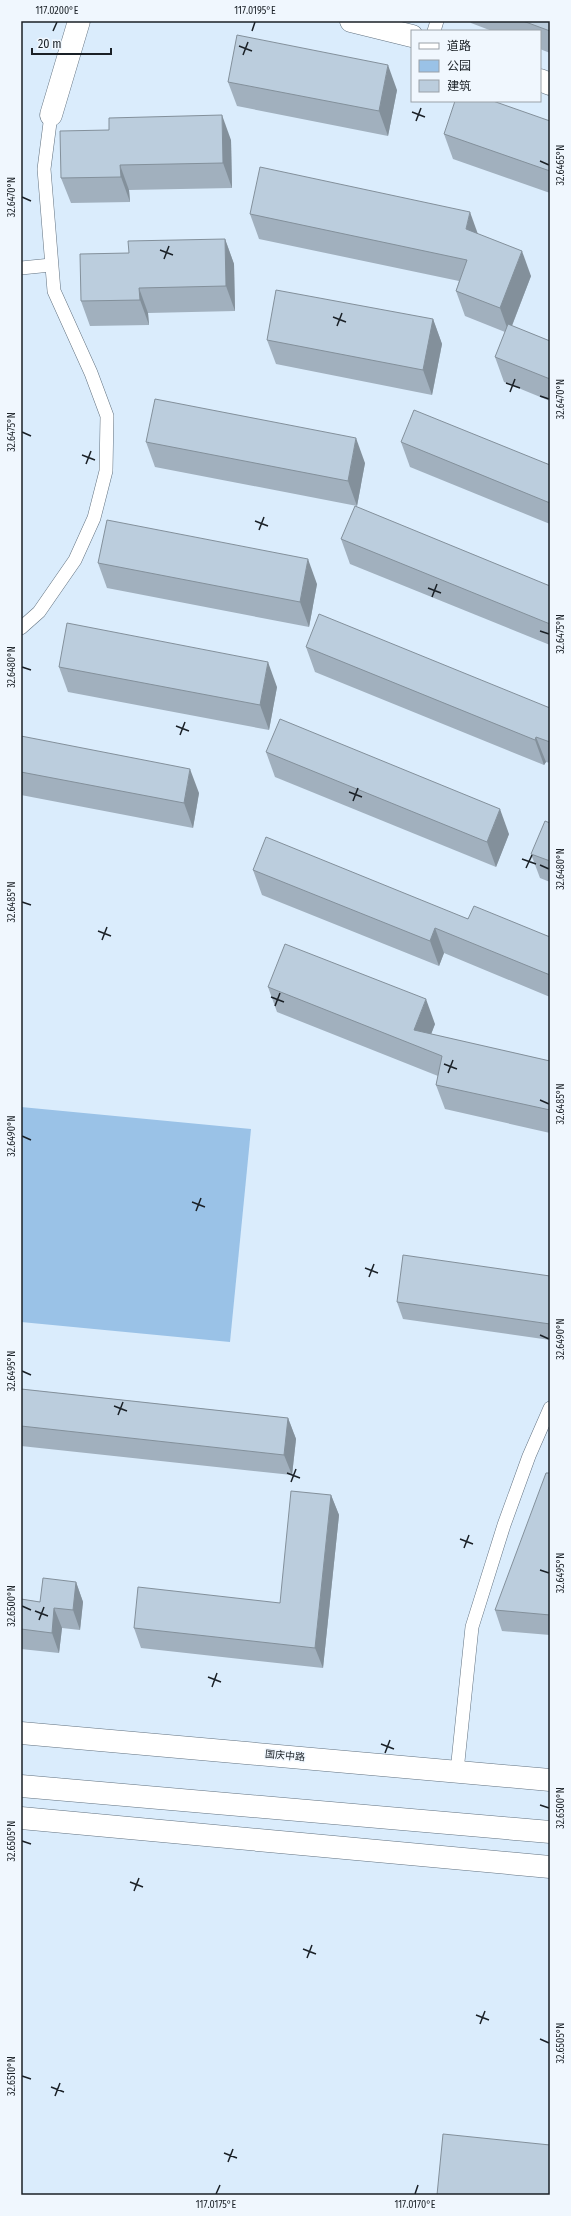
<svg xmlns="http://www.w3.org/2000/svg" width="571" height="2216" font-family="'Fira Sans Condensed','Noto Sans SC',sans-serif">
<style>
.green{fill:#9ac2e7}
.lines{fill:none;stroke-linecap:round;stroke-linejoin:round}
.service-casing{stroke:#627280;stroke-width:14}
.minor-casing{stroke:#627280;stroke-width:23}
.primary-casing{stroke:#627280;stroke-width:23}
.service{stroke:#fff;stroke-width:13}
.minor{stroke:#fff;stroke-width:22}
.primary{stroke:#fff;stroke-width:22}
.wall{fill:#a1b0be}
.shaded-wall{fill:#83909b}
.building{fill:#bbcddd;stroke:#83909b}
.ticks{fill:none;stroke:#1a2026;stroke-width:1.5}
.labels{text-anchor:middle;dominant-baseline:central;stroke-width:3;stroke-linejoin:round;paint-order:stroke}
.street-label{font-size:10px;fill:#1a2026;stroke:#f0f7fe}
.neatline{fill:none;stroke:#1a2026;stroke-width:1.5}
.ticks-label{font-size:10px;text-anchor:middle;fill:#1a2026}
</style>
<rect width="100%" height="100%" fill="#daecfc"/>
<!-- green -->
<polygon class="green" points="21,1107 251,1129 230,1342 21,1322"/>
<g class="lines">
<!-- service casing -->
<g class="service-casing">
<g id="service">
<polyline points="434,31 437,21"/>
<polyline points="21,268 51,265"/>
<polyline points="21,628 39,612 75,560 94,518 106,471 107,416 91,373 54,291 44,169 51,115"/>
<polyline points="457,1771 472,1627 504,1525 529,1456 550,1408"/>
</g>
</g>
<!-- minor casing -->
<g class="minor-casing">
<g id="minor">
<polyline points="351,21 412,36"/>
<polyline points="540,80 550,84"/>
<polyline points="51,115 79,21"/>
<polyline points="21,1818 550,1867"/>
</g>
</g>
<!-- primary casing -->
<g class="primary-casing">
<g id="primary">
<polyline points="21,1733 550,1780"/>
<polyline points="21,1786 550,1832"/>
</g>
</g>
<!-- service -->
<use href="#service" class="service"/>
<!-- minor -->
<use href="#minor" class="minor"/>
<!-- primary -->
<use href="#primary" class="primary"/>
</g>
<!-- wall -->
<g class="wall">
<polygon points="470,21 550,21 550,53 540,49 540,31 492,31 471,23"/>
<polygon points="228,82 397,90 388,136 237,106"/>
<polygon points="550,121 550,193 453,159 444,134"/>
<polygon points="231,140 232,188 129,190 130,202 71,203 61,178"/>
<polygon points="250,214 477,234 531,276 512,326 550,341 550,401 504,382 495,357 505,332 465,316 456,291 459,281 259,239"/>
<polygon points="225,239 234,264 235,311 148,313 149,325 90,326 81,301 129,253"/>
<polygon points="433,319 442,344 432,395 276,364 267,340"/>
<polygon points="146,442 365,463 357,506 155,467"/>
<polygon points="401,442 550,465 550,524 410,467"/>
<polygon points="341,539 550,586 550,645 350,564"/>
<polygon points="98,563 317,584 309,627 107,588"/>
<polygon points="306,647 550,708 550,763 546,762 544,765 315,672"/>
<polygon points="59,667 277,687 269,730 68,692"/>
<polygon points="21,736 199,793 193,828 21,795"/>
<polygon points="266,752 509,834 496,867 275,777"/>
<polygon points="550,823 550,882 540,878 531,854"/>
<polygon points="253,870 550,937 550,997 444,953 439,966 262,895"/>
<polygon points="268,987 435,1024 431,1034 550,1061 550,1133 445,1109 436,1085 438,1076 277,1012"/>
<polygon points="550,1276 550,1340 403,1319 397,1302"/>
<polygon points="21,1389 288,1418 296,1439 292,1475 21,1446"/>
<polygon points="550,1473 550,1635 502,1631 495,1610"/>
<polygon points="331,1495 339,1515 323,1668 141,1648 134,1628 280,1603"/>
<polygon points="76,1582 83,1602 80,1630 62,1628 59,1653 21,1649 21,1599 40,1602"/>
</g>
<!-- shaded-wall -->
<g class="shaded-wall">
<polygon points="388,65 397,90 388,136 379,111"/>
<polygon points="222,115 231,140 232,188 223,163"/>
<polygon points="120,165 129,190 130,202 121,177"/>
<polygon points="470,212 479,237 466,229"/>
<polygon points="225,239 234,264 235,311 226,286"/>
<polygon points="522,251 531,276 509,333 500,308"/>
<polygon points="139,288 148,313 149,325 140,300"/>
<polygon points="433,319 442,344 432,395 423,370"/>
<polygon points="356,438 365,463 357,506 348,481"/>
<polygon points="308,559 317,584 309,627 300,602"/>
<polygon points="268,662 277,687 269,730 260,705"/>
<polygon points="536,737 546,762 544,765 535,740"/>
<polygon points="190,769 199,793 193,828 184,803"/>
<polygon points="500,809 509,834 496,867 487,842"/>
<polygon points="435,928 444,953 439,966 430,941"/>
<polygon points="426,999 435,1024 425,1050 414,1030"/>
<polygon points="288,1418 296,1439 292,1475 284,1455"/>
<polygon points="331,1495 339,1515 323,1668 315,1648"/>
<polygon points="76,1582 83,1602 80,1630 73,1610"/>
<polygon points="54,1608 62,1628 59,1653 52,1633"/>
</g>
<!-- building -->
<g class="building">
<polygon points="523,21 550,21 550,31"/>
<polygon points="237,35 388,65 379,111 228,82"/>
<polygon points="455,101 493,101 550,121 550,171 444,134"/>
<polygon points="222,115 223,163 120,165 121,177 61,178 60,131 109,130 109,118"/>
<polygon points="260,167 470,212 466,229 522,251 500,308 456,291 467,260 250,214"/>
<polygon points="225,239 226,286 139,288 140,300 81,301 80,254 129,253 128,241"/>
<polygon points="276,290 433,319 423,370 267,340"/>
<polygon points="508,324 550,341 550,379 495,357"/>
<polygon points="155,399 356,438 348,481 146,442"/>
<polygon points="414,410 550,465 550,503 401,442"/>
<polygon points="355,506 550,586 550,624 341,539"/>
<polygon points="107,520 308,559 300,602 98,563"/>
<polygon points="319,614 550,708 550,742 536,737 535,740 306,647"/>
<polygon points="67,623 268,662 260,705 59,667"/>
<polygon points="280,719 500,809 487,842 266,752"/>
<polygon points="21,736 190,769 184,803 21,772"/>
<polygon points="545,821 550,823 550,861 531,854"/>
<polygon points="266,837 468,919 474,906 550,937 550,975 435,928 430,941 253,870"/>
<polygon points="285,944 426,999 414,1030 550,1061 550,1110 436,1085 442,1056 268,987"/>
<polygon points="403,1255 550,1276 550,1324 397,1302"/>
<polygon points="21,1389 288,1418 284,1455 21,1426"/>
<polygon points="546,1473 550,1473 550,1615 495,1610"/>
<polygon points="291,1491 331,1495 315,1648 134,1628 138,1587 280,1603"/>
<polygon points="43,1578 76,1582 73,1610 54,1608 52,1633 21,1629 21,1599 40,1602"/>
<polygon points="443,2134 550,2145 550,2195 437,2195"/>
</g>
<!-- ticks -->
<path class="ticks" d="M53 31 57 22M252 31 255 22M239 46 252 51M243 55 248 42M412 112 425 117M416 121 421 108M540 161 549 165M22 197 31 201M160 250 173 255M164 259 169 246M333 317 346 322M337 326 342 313M506 383 520 388M510 392 515 379M540 396 549 399M22 432 31 436M82 455 95 460M86 464 91 451M255 521 268 526M259 530 264 517M428 588 441 593M432 597 437 584M540 631 549 634M22 667 31 670M176 726 189 731M180 735 185 722M349 792 362 797M353 801 358 788M522 859 536 864M540 865 549 869M526 868 532 855M22 902 31 905M98 931 111 936M102 940 107 927M271 997 284 1002M275 1006 280 993M444 1064 457 1069M448 1073 453 1060M540 1100 549 1104M22 1136 31 1140M192 1202 205 1207M196 1211 201 1198M365 1268 378 1273M369 1277 374 1264M540 1335 549 1339M22 1371 31 1375M114 1406 127 1411M118 1415 123 1402M287 1473 300 1478M291 1482 296 1469M460 1539 473 1544M464 1548 469 1535M540 1570 549 1573M22 1606 31 1610M35 1611 48 1616M39 1620 44 1607M208 1677 221 1682M212 1687 217 1673M381 1744 394 1749M385 1753 390 1740M540 1805 549 1808M22 1841 31 1844M130 1882 143 1887M134 1891 139 1878M303 1949 316 1954M307 1958 312 1945M476 2015 489 2020M480 2024 485 2011M540 2039 549 2043M22 2076 31 2079M51 2087 64 2092M55 2096 60 2083M224 2153 237 2158M228 2162 233 2149M216 2194 220 2185M415 2194 418 2185"/>
<g class="labels">
<!-- street labels -->
<g class="street-label">
<text transform="translate(285 1756) rotate(5)">国庆中路</text>
</g>
</g>
<!-- border -->
<rect width="571" height="2216" fill="none" stroke="#f0f7fe" stroke-width="44"/>
<!-- legend -->
<rect x="411" y="30" width="130" height="72" fill="#f0f7fe" stroke="#9aa1a8"/>
<rect x="419" y="43" width="20" height="6" fill="#ffffff" stroke="#9aa1a8"/>
<text x="447" y="50" font-size="12" fill="#1a2026">道路</text>
<rect x="419" y="60" width="20" height="12" fill="#9ac2e7" stroke="#9aa1a8"/>
<text x="447" y="70" font-size="12" fill="#1a2026">公园</text>
<rect x="419" y="80" width="20" height="12" fill="#bbcddd" stroke="#9aa1a8"/>
<text x="447" y="90" font-size="12" fill="#1a2026">建筑</text>
<!-- scale -->
<path d="M32 48v6h79v-6" fill="none" stroke="#1a2026" stroke-width="2"/>
<text x="38" y="48" font-size="12" fill="#1a2026" stroke="#f0f7fe" stroke-width="3" paint-order="stroke">20 m</text>
<rect x="22" y="22" width="527" height="2172" class="neatline"/>
<g class="ticks-label">
<text x="57" y="14">117.0200°E</text>
<text x="255" y="14">117.0195°E</text>
<text transform="translate(560 165) rotate(-90)" y="4">32.6465°N</text>
<text transform="translate(11 197) rotate(-90)" y="4">32.6470°N</text>
<text transform="translate(560 399) rotate(-90)" y="4">32.6470°N</text>
<text transform="translate(11 432) rotate(-90)" y="4">32.6475°N</text>
<text transform="translate(560 634) rotate(-90)" y="4">32.6475°N</text>
<text transform="translate(11 667) rotate(-90)" y="4">32.6480°N</text>
<text transform="translate(560 869) rotate(-90)" y="4">32.6480°N</text>
<text transform="translate(11 902) rotate(-90)" y="4">32.6485°N</text>
<text transform="translate(560 1104) rotate(-90)" y="4">32.6485°N</text>
<text transform="translate(11 1136) rotate(-90)" y="4">32.6490°N</text>
<text transform="translate(560 1339) rotate(-90)" y="4">32.6490°N</text>
<text transform="translate(11 1371) rotate(-90)" y="4">32.6495°N</text>
<text transform="translate(560 1573) rotate(-90)" y="4">32.6495°N</text>
<text transform="translate(11 1606) rotate(-90)" y="4">32.6500°N</text>
<text transform="translate(560 1808) rotate(-90)" y="4">32.6500°N</text>
<text transform="translate(11 1841) rotate(-90)" y="4">32.6505°N</text>
<text transform="translate(560 2043) rotate(-90)" y="4">32.6505°N</text>
<text transform="translate(11 2076) rotate(-90)" y="4">32.6510°N</text>
<text x="216" y="2208">117.0175°E</text>
<text x="415" y="2208">117.0170°E</text>
</g>
</svg>
